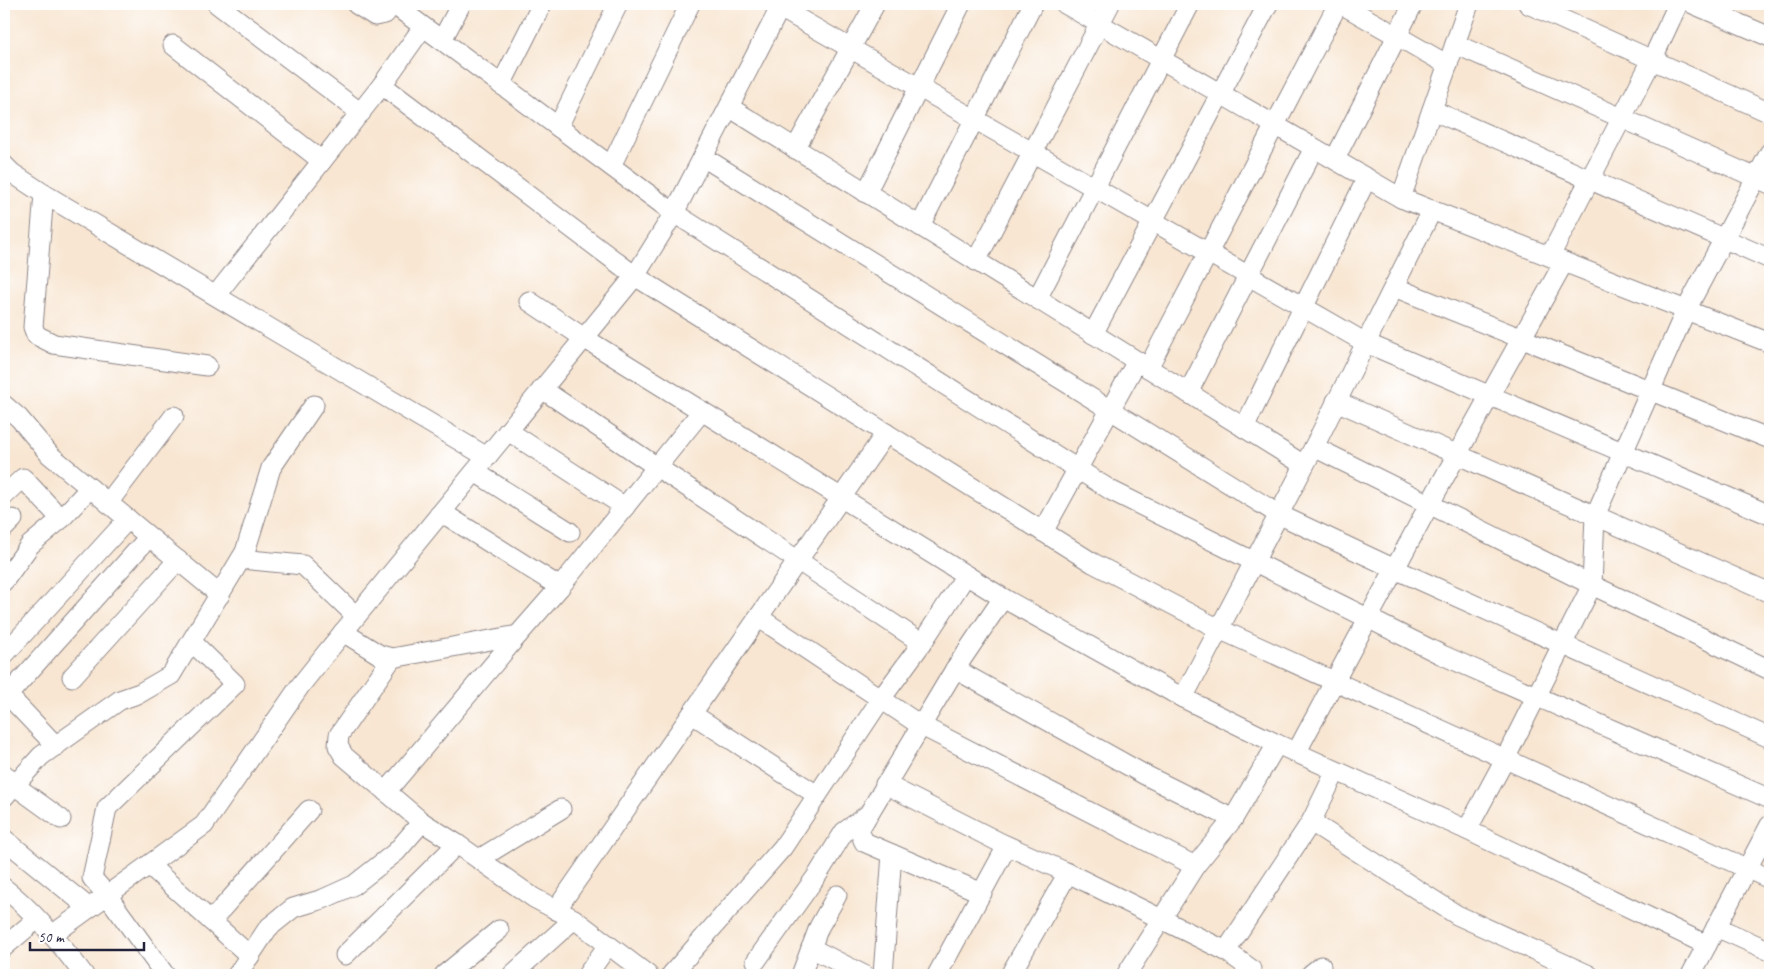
<svg xmlns="http://www.w3.org/2000/svg" width="1774" height="979" font-family="Caveat,sans-serif">
<style>
.lines{fill:none;stroke-linecap:round;stroke-linejoin:round}
.minor-casing{stroke:#8d8486;stroke-width:21}
.minor{stroke:#fff;stroke-width:19}
</style>
<rect width="100%" height="100%" fill="#fff"/>
<filter id="ink" filterUnits="userSpaceOnUse"><feTurbulence type="fractalNoise" baseFrequency=".02" numOctaves="2"/><feDisplacementMap in="SourceGraphic" scale="10" xChannelSelector="R" yChannelSelector="G"/><feConvolveMatrix kernelMatrix="1 2 1 2 8 2 1 2 1" color-interpolation-filters="sRGB"/></filter>
<filter id="wash" filterUnits="userSpaceOnUse"><feTurbulence type="fractalNoise" baseFrequency=".0096" numOctaves="4" result="noise"/><feDisplacementMap in="SourceGraphic" scale="20" xChannelSelector="R" yChannelSelector="G"/><feGaussianBlur stdDeviation="1.12" result="paint"/><feColorMatrix in="noise" values="0 0 0 0 0 0 0 0 0 0 0 0 0 0 0 0 0 1.4 0 .05"/><feComposite in="paint" operator="in"/></filter>
<g filter="url(#wash)">
<rect width="100%" height="100%" fill="#f8e6d2"/>
</g>
<g filter="url(#ink)">
<g class="lines">
<!-- minor casing -->
<g class="minor-casing">
<g id="minor">
<polyline points="217,4 361,113"/>
<polyline points="356,4 375,16 385,14 393,4"/>
<polyline points="393,4 674,213 1112,491 1440,654 1770,799"/>
<polyline points="773,4 1366,343 1770,515"/>
<polyline points="1065,4 1401,198 1770,343"/>
<polyline points="1341,4 1448,65"/>
<polyline points="1528,4 1770,113"/>
<polyline points="1693,4 1770,37"/>
<polyline points="442,40 461,4"/>
<polyline points="1455,44 1770,184"/>
<polyline points="173,45 322,161"/>
<polyline points="382,85 635,276 1093,563 1219,629 1770,879"/>
<polyline points="501,85 542,4"/>
<polyline points="729,107 1304,465"/>
<polyline points="1432,110 1770,259"/>
<polyline points="558,127 618,4"/>
<polyline points="795,149 875,4"/>
<polyline points="703,157 1278,514 1395,569 1770,738"/>
<polyline points="1335,159 1413,4"/>
<polyline points="4,165 12,173 44,194 487,457"/>
<polyline points="611,166 690,4"/>
<polyline points="866,193 961,4"/>
<polyline points="44,194 33,327 36,335 54,344 207,366"/>
<polyline points="1401,198 1469,4"/>
<polyline points="920,226 1033,4"/>
<polyline points="1550,256 1652,60 1678,4"/>
<polyline points="976,261 1110,4"/>
<polyline points="1394,287 1770,439"/>
<polyline points="216,295 382,85 423,27"/>
<polyline points="1037,299 1190,4"/>
<polyline points="529,301 584,338 1003,598 1183,698 1277,744 1467,830 1707,945"/>
<polyline points="1093,334 1268,4"/>
<polyline points="1148,368 1338,4"/>
<polyline points="542,389 657,467 922,643"/>
<polyline points="1188,393 1314,148"/>
<polyline points="1336,401 1770,593"/>
<polyline points="4,405 19,418 50,455 220,595"/>
<polyline points="1244,428 1367,178"/>
<polyline points="508,431 625,507"/>
<polyline points="1314,447 1592,585 1770,670"/>
<polyline points="475,472 570,532"/>
<polyline points="4,496 23,478 61,519"/>
<polyline points="108,503 174,416"/>
<polyline points="439,515 449,517 560,587"/>
<polyline points="4,528 13,519"/>
<polyline points="1043,532 1137,361"/>
<polyline points="241,559 303,565 356,616"/>
<polyline points="4,581 30,545 61,519 90,488"/>
<polyline points="758,617 920,725 1195,866"/>
<polyline points="343,632 380,655 392,658 518,635 560,587 702,411"/>
<polyline points="4,655 128,519"/>
<polyline points="392,658 339,735 338,746 344,756 422,822 457,844 534,898 574,919 648,975"/>
<polyline points="955,669 1145,775 1233,819"/>
<polyline points="72,677 178,560"/>
<polyline points="4,691 56,746"/>
<polyline points="8,695 149,537"/>
<polyline points="1183,698 1314,447 1432,210"/>
<polyline points="692,714 817,795"/>
<polyline points="1296,753 1429,505 1564,262"/>
<polyline points="4,774 14,785 61,819"/>
<polyline points="885,784 1001,843 1068,873 1226,951 1251,969"/>
<polyline points="386,792 518,635"/>
<polyline points="4,797 41,756 120,700 140,693 171,675 245,552 271,468 314,405"/>
<polyline points="1311,822 1457,915 1589,975"/>
<polyline points="1467,830 1505,759 1592,585 1595,516 1686,310 1770,152"/>
<polyline points="4,839 89,908"/>
<polyline points="479,859 561,809"/>
<polyline points="149,865 250,956"/>
<path d="M4 888C35 912 61 944 84 975"/>
<polyline points="982,893 864,842 859,830 955,669 1003,598"/>
<polyline points="556,910 886,433"/>
<polyline points="211,921 309,810"/>
<polyline points="1716,927 1770,951"/>
<polyline points="52,935 204,825 300,686 327,652 635,276 674,213 782,4"/>
<polyline points="4,947 37,919"/>
<polyline points="811,948 864,975"/>
<polyline points="1226,951 1311,822 1336,771"/>
<polyline points="345,955 457,844"/>
<polyline points="756,961 818,874 844,832 866,816"/>
<polyline points="165,975 107,895 92,878 107,808 235,684 192,642"/>
<polyline points="237,975 268,928 293,908 323,899 354,885 396,852 422,822"/>
<polyline points="444,975 499,930"/>
<polyline points="512,975 574,919"/>
<polyline points="587,975 608,945"/>
<polyline points="671,975 783,847 881,699 922,643 966,575"/>
<polyline points="801,975 819,927 837,895"/>
<polyline points="883,975 892,854"/>
<polyline points="937,975 1007,846"/>
<polyline points="1010,975 1068,873"/>
<polyline points="1126,975 1195,866 1233,819 1277,744"/>
<polyline points="1310,975 1321,966"/>
<polyline points="1691,975 1770,825"/>
</g>
</g>
<!-- minor -->
<use href="#minor" class="minor"/>
</g>
</g>
<!-- margin -->
<rect width="1774" height="979" fill="none" stroke="#fff" stroke-width="20"/>
<!-- scale -->
<path d="M30 942v8h114v-8" fill="none" stroke="#22223b" stroke-width="2.5"/>
<text x="38" y="942" font-size="15" fill="#22223b" stroke="#ffffff" stroke-width="4" paint-order="stroke">50 m</text>
</svg>
